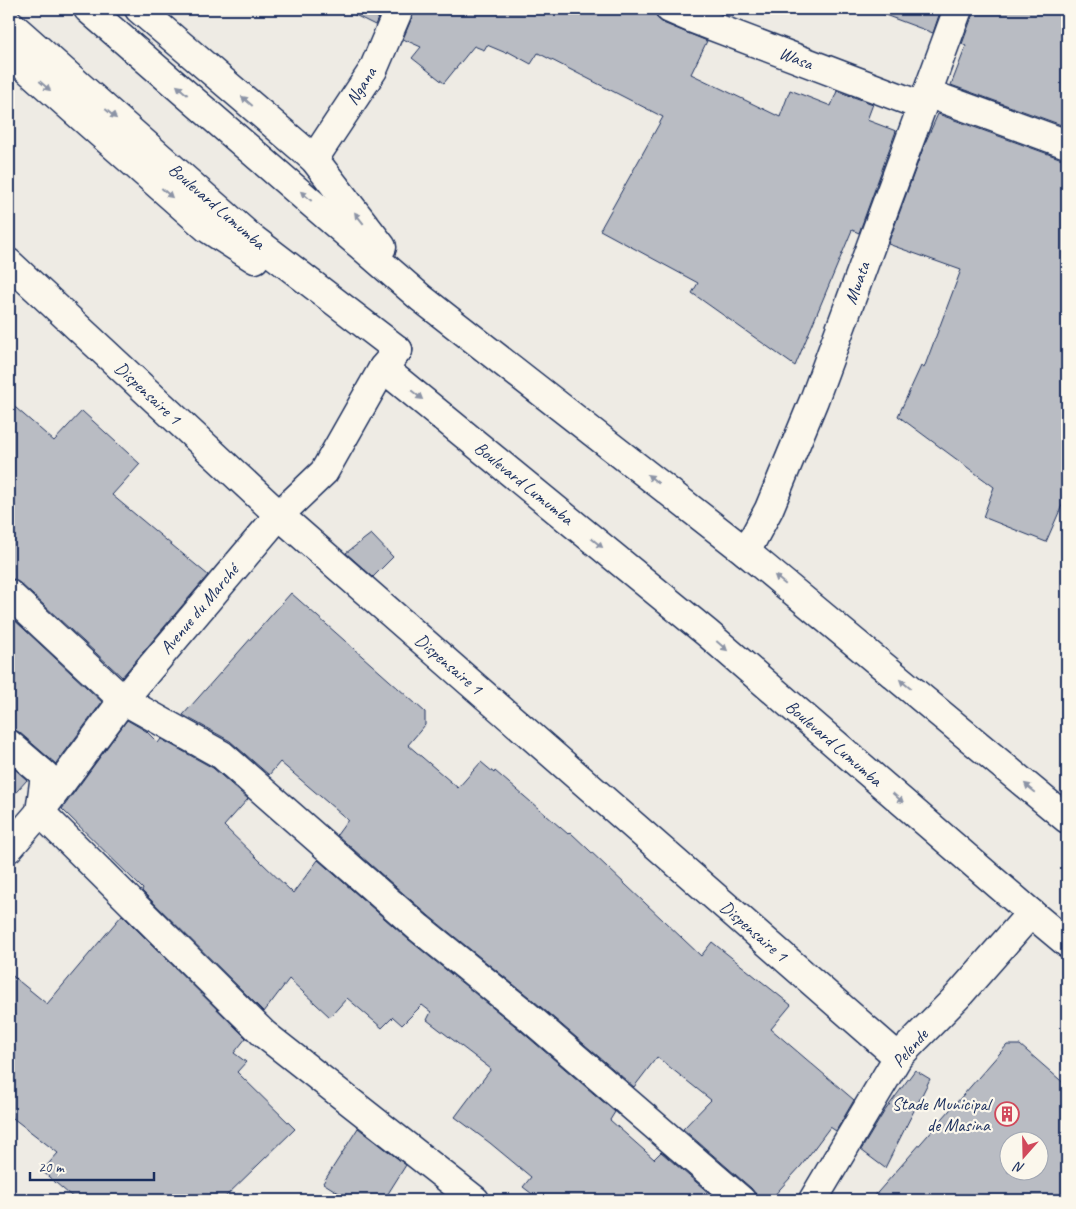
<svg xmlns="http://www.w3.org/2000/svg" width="1076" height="1209" font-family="Caveat,sans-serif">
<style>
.building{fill:#b9bcc3;stroke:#1b2f5e;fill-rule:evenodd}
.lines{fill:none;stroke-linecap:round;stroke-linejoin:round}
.minor-casing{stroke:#1b2f5e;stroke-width:31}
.highway-casing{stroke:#1b2f5e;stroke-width:31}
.minor{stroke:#fbf7ec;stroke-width:28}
.highway{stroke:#fbf7ec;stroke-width:28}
.oneway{fill:#8b93a5}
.labels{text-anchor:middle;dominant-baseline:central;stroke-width:4.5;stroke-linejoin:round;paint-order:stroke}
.street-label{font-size:18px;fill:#1b2f5e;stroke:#fbf7ec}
.poi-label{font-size:18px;fill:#1b2f5e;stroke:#fbf7ec;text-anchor:end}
</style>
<rect width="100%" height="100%" fill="#eeebe4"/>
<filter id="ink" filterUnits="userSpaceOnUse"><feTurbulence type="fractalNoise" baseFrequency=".02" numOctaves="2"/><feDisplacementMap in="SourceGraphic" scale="10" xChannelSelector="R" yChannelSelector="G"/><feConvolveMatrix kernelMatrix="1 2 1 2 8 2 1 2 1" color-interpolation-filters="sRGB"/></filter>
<g filter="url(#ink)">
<!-- building -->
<g class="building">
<polygon points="343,9 382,9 375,25"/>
<polygon points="414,9 655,9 657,18 663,23 707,41 691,74 780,117 790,90 831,106 837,91 873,104 867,120 896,131 859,233 852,230 795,366 692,293 698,283 600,230 663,117 538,53 531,64 507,51 506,53 487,45 484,50 474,46 444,83 412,58 421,47 403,39 413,15"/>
<polygon points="877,9 941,9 933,33 877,12"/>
<polygon points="973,9 1067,9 1067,127 951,85 966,46 962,44 973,14"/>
<polygon points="938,114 1062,159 1067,159 1067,494 1046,542 983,517 994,487 898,416 921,366 924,368 961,270 888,244 925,143"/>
<polygon points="9,402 54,441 82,411 140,464 112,495 208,575 122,677 20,583 13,579 9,579"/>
<polygon points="371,534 393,557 373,577 346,553"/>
<polygon points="291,593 425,712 425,725 408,745 458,788 481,762 494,773 495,771 568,834 570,832 701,956 712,942 791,1005 771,1029 854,1100 836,1131 830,1127 801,1166 770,1200 756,1200 756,1194 751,1188 683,1129 711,1100 657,1057 634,1087 534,1001 429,916 337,835 348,820 280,762 269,775 230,741 183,715"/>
<polygon points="9,615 102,702 56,764 19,732 12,729 9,729"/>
<polygon points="127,720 146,731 158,743 161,739 213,768 248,799 224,826 293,893 318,860 409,940 514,1025 615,1112 610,1120 654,1159 661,1152 717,1200 540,1200 523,1187 531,1177 490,1143 455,1117 491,1069 427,1020 431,1012 422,1005 402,1025 393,1017 382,1028 347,998 330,1017 289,979 264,1012 142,891 143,889 62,809"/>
<polygon points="9,764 27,780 9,800"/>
<polygon points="122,915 246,1038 234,1053 246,1062 237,1072 295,1129 222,1200 76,1200 42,1171 58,1153 9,1115 9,973 47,1004"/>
<path d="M1007 1045H1020L1067 1086V1200H871ZM1008 1142H1038V1172H1008Z"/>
<polygon points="915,1070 930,1079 885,1168 861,1150 884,1112"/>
<polygon points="358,1128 406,1165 384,1200 350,1200 323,1183"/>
</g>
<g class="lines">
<!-- minor casing -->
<g class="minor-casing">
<g id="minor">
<polyline points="670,9 693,19 922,106"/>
<polyline points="927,93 1067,144"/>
<polyline points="314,159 373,70 399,9"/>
<polyline points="9,263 279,515 898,1057"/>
<polyline points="746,552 769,509 814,400 958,9"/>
<polyline points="9,594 123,700 222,755 419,928 524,1013 741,1200"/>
<polyline points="9,744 45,775 40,812 264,1034 475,1200"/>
<polyline points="9,848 40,812 123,700 279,515 324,472 383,368"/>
<polyline points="813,1200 898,1057 958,996 1031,913"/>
</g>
</g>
<!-- highway casing -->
<g class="highway-casing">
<g id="highway">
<polyline points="88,9 421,298 746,552 1067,819"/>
<polyline points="139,9 314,159 382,247"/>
<polyline points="9,23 248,235 398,350"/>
<polyline points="9,53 207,228 255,259"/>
<polyline points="398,350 383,368 707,633 1031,913 1067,943"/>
</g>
</g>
<!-- minor -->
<use href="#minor" class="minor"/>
<!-- highway -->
<use href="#highway" class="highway"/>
</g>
<!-- one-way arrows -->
<defs><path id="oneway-solid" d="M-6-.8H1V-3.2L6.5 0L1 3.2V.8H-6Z" transform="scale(1.25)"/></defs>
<g class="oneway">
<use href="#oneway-solid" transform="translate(45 86) rotate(41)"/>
<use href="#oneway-solid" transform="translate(182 90) rotate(-139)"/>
<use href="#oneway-solid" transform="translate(247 101) rotate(-139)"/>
<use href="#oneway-solid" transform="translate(111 114) rotate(41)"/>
<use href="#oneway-solid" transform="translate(167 193) rotate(41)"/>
<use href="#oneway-solid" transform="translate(306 196) rotate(-139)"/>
<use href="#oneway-solid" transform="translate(359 218) rotate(-128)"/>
<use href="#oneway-solid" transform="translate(417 395) rotate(39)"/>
<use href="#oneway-solid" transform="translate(653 479) rotate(-142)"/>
<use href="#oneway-solid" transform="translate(597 543) rotate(39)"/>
<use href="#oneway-solid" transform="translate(780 580) rotate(-140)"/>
<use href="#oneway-solid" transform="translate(722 646) rotate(41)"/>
<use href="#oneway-solid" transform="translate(905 684) rotate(-140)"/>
<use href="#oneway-solid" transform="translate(1030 788) rotate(-140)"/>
<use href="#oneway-solid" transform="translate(898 798) rotate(41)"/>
</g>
</g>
<!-- icons -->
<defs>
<g id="building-ring" transform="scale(1.25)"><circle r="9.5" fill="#fbf7ec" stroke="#d1495b" stroke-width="1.5"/><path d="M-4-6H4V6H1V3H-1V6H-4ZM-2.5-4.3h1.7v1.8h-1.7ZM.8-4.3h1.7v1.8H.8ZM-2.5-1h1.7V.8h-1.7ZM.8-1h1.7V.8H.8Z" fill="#d1495b"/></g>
</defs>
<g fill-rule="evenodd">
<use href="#building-ring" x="1007" y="1114"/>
</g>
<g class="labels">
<!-- street labels -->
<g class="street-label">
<text transform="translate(796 58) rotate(21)">Wasa</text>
<text transform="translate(361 86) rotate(-58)">Ngana</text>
<text transform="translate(217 206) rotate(41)">Boulevard Lumumba</text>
<text transform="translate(857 283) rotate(-70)">Mwata</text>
<text transform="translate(148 393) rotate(43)">Dispensaire 1</text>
<text transform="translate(524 483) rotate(39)">Boulevard Lumumba</text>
<text transform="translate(199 609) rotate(-50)">Avenue du Marché</text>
<text transform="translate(449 664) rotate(41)">Dispensaire 1</text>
<text transform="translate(834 743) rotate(41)">Boulevard Lumumba</text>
<text transform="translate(754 931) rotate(41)">Dispensaire 1</text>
<text transform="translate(910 1048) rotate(-49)">Pelende</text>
</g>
<!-- poi labels -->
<g class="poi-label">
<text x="990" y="1104">Stade Municipal<tspan x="990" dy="21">de Masina</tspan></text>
</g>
</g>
<!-- margin -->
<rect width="1076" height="1209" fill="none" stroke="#fbf7ec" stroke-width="30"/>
<rect x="15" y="15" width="1046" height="1179" fill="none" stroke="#1b2f5e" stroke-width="2" filter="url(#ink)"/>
<!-- north arrow -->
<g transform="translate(1024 1156) rotate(200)"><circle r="24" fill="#fbf7ec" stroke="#a1a7b3"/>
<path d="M0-4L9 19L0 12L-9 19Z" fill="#d1495b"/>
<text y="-8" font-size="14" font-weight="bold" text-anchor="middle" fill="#1b2f5e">N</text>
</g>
<!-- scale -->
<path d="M30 1172v8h124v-8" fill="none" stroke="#1b2f5e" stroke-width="2.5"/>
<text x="38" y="1172" font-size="15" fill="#1b2f5e" stroke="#fbf7ec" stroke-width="4" paint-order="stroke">20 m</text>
</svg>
